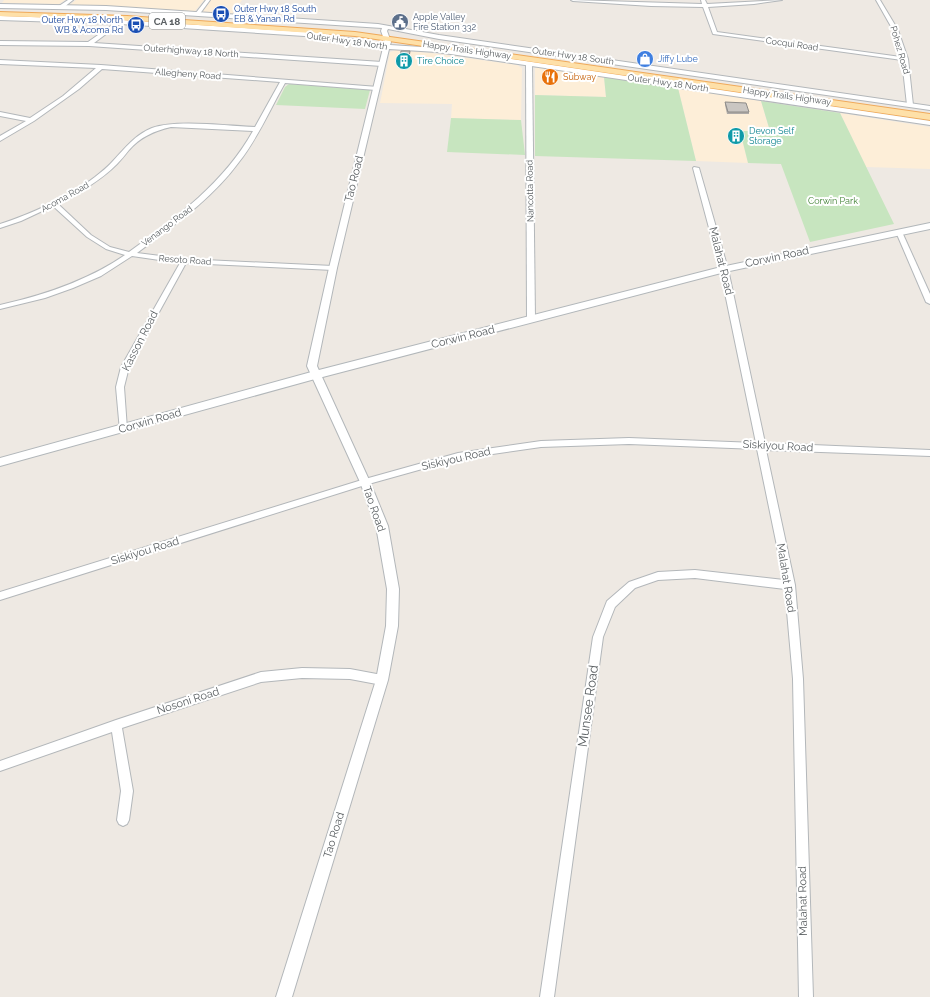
<svg xmlns="http://www.w3.org/2000/svg" width="930" height="997" font-family="Raleway,sans-serif">
<style>
.commercial{fill:#fdeed8}
.green{fill:#c7e5bf}
.lines{fill:none;stroke-linecap:round;stroke-linejoin:round}
.minor-casing{stroke:#b3b7ba;stroke-width:2}
.tertiary-casing{stroke:#b3b7ba;stroke-width:2}
.secondary-casing{stroke:#b2b7ba;stroke-width:2}
.primary-casing{stroke:#efa95a;stroke-width:2}
.minor{fill:#fff;fill-rule:evenodd}
.tertiary{fill:#fff;fill-rule:evenodd}
.secondary{fill:#fff;fill-rule:evenodd}
.primary{fill:#fee0a8;fill-rule:evenodd}
.wall{fill:#aeaaa7}
.building{fill:#cac6c2;stroke:#8d8b88}
.labels{text-anchor:middle;dominant-baseline:central;stroke-width:4;stroke-linejoin:round;paint-order:stroke}
.far-transit-label{font-size:9px;fill:#164399;stroke:#fff;text-anchor:start}
.far-service-label{font-size:9px;fill:#4e5e75;stroke:#fff;text-anchor:start}
.far-street-label{font-size:9px;fill:#5b6063;stroke:#fff}
.far-shop-label{font-size:9px;fill:#366cbe;stroke:#fff;text-anchor:start}
.far-culture-label{font-size:9px;fill:#0d838f;stroke:#fff;text-anchor:start}
.far-food-label{font-size:9px;fill:#c56008;stroke:#fff;text-anchor:start}
.far-park-label{font-size:9px;fill:#408135;stroke:#fff}
.shield{fill:#fff;stroke:#8c9092;stroke-width:1}
.shield-label{font-size:10px;font-weight:bold;fill:#5b6063}
.street-label{font-size:11px;fill:#5b6063;stroke:#fff}
.near-street-label{font-size:13px;fill:#5b6063;stroke:#fff}
</style>
<rect width="100%" height="100%" fill="#eee9e3"/>
<!-- commercial -->
<g class="commercial">
<polygon points="4,0 65,0 59,4 2,3"/>
<polygon points="76,0 204,0 195,11 192,11 70,5"/>
<polygon points="211,0 242,0 232,14 202,12"/>
<polygon points="396,50 430,53 517,65 522,68 521,120 451,118 452,104 380,103 390,52"/>
<polygon points="537,67 604,77 606,97 535,95 535,68"/>
<polygon points="678,88 761,101 770,132 740,131 748,163 696,161"/>
<polygon points="840,113 930,127 930,169 866,167"/>
</g>
<!-- green -->
<g class="green">
<polygon points="604,77 678,88 696,161 535,156 535,95 606,97"/>
<polygon points="289,84 370,90 365,109 276,105 285,87"/>
<polygon points="761,101 840,113 894,224 810,242 781,164 748,163 740,131 770,131"/>
<polygon points="451,118 521,120 525,155 447,152"/>
</g>
<g class="lines">
<!-- minor casing -->
<g class="minor-casing">
<g id="minor">
<polygon points="68,0 73,0 63,8 59,8 59,6"/>
<polygon points="206,0 210,0 199,15 195,15 195,14"/>
<polygon points="571,0 702,4 701,0 705,0 707,4 782,0 754,4 708,7 717,32 901,57 893,30 876,0 880,0 898,30 908,59 913,105 910,107 907,105 902,60 713,34 703,7 651,6 573,1"/>
<polygon points="118,21 122,22 94,43 382,62 385,64 382,66 89,46 0,45 0,41 88,42"/>
<path d="M0 60 101 65 378 87 379 88 376 90 285 83C270 109 258 138 239 162 212 199 173 226 137 253L184 259 333 266 337 268 333 270 186 263 129 367 124 387 127 429 126 431H120L116 387 121 367 180 263 132 256 101 276 73 288 45 298 0 309V305C44 295 87 281 125 255L106 249 87 237 53 206 21 221 0 228V224C29 215 71 196 95 177 101 172 108 167 113 161 126 147 135 135 152 128 176 119 228 126 255 127L280 82 102 69 79 89 34 121 0 141V136L26 121 0 116V112L30 118 63 96 96 68 0 64ZM171 127 253 131C224 183 177 217 129 252L110 247 91 235 58 204C79 193 100 181 117 164 121 160 125 155 129 150 140 137 154 131 171 127Z"/>
<polygon points="529,62 532,64 535,319 531,321 527,319 526,64"/>
<polygon points="694,167 699,168 728,269 765,443 930,450 930,456 766,450 795,585 803,679 813,997 799,997 793,679 785,589 695,578 658,580 635,588 615,607 603,637 554,997 540,997 593,637 607,601 629,582 658,572 695,570 784,580 757,449 629,444 541,447 458,459 365,485 0,600 0,592 365,479 458,453 541,441 629,438 756,443 720,269 693,168"/>
<polygon points="899,230 902,232 930,294 930,304 926,302 896,232"/>
<polygon points="302,668 350,669 382,675 386,677 387,680 386,683 382,685 350,679 302,678 261,682 122,728 133,791 129,820 127,824 123,826 119,824 117,820 121,791 112,732 0,771 0,761 116,720 261,672"/>
</g>
</g>
<!-- tertiary casing -->
<g class="tertiary-casing">
<polygon id="tertiary" points="0,4 106,6 378,24 439,35 930,106 930,110 439,39 388,29 387,31 391,42 390,45 437,48 930,121 930,125 437,52 389,49 337,268 317,366 370,482 388,526 399,589 398,626 388,680 292,997 276,997 376,680 386,626 387,589 376,526 360,482 307,366 329,268 383,48 320,37 120,24 0,20 0,16 120,20 320,33 384,45 385,42 381,31 382,28 106,10 0,8"/>
</g>
<!-- secondary casing -->
<g class="secondary-casing">
<polygon id="secondary" points="930,223 930,229 725,272 315,379 0,466 0,458 315,371 721,267"/>
</g>
<!-- primary casing -->
<g class="primary-casing">
<polygon id="primary" points="0,12 127,16 355,32 930,114 930,120 355,36 127,20 0,16"/>
</g>
<!-- minor -->
<use href="#minor" class="minor"/>
<!-- tertiary -->
<use href="#tertiary" class="tertiary"/>
<!-- secondary -->
<use href="#secondary" class="secondary"/>
<!-- primary -->
<use href="#primary" class="primary"/>
</g>
<!-- wall -->
<g class="wall">
<polygon points="410,53 408,66 399,66 399,64"/>
<polygon points="725,102 749,112 749,114 727,114 725,105"/>
</g>
<!-- building -->
<g class="building">
<polygon points="401,51 410,51 408,64 399,64"/>
<polygon points="725,102 746,103 749,112 728,112"/>
</g>
<!-- icons -->
<defs>
<g id="bus-disc" transform="scale(0.9)"><circle r="9.5" fill="#1a4fb4" stroke="#fff"/><path d="M-5-6H5V4H4V6H2V4H-2V6H-4V4H-5ZM-3.5-4V0h7V-4ZM-3.5 1.2v1.5H-2V1.2ZM2 1.2v1.5H3.5V1.2Z" fill="#fff"/></g>
<g id="civic-disc" transform="scale(0.9)"><circle r="9.5" fill="#5c6f8a" stroke="#fff"/><path d="M-.6-6.5H3V-4.5H.6V-3L4-1V1h2V6H-6V1h2V-1L-.6-3ZM-1.2 2.5V6h2.4V2.5Z" fill="#fff"/></g>
<g id="shop-disc" transform="scale(0.9)"><circle r="9.5" fill="#3f7fe0" stroke="#fff"/><path d="M-5-2.5h2.3a2.7 3.5 0 0 1 5.4 0H5L5.5 6h-11ZM-1.5-2.5h3a1.5 2.3 0 0 0-3 0Z" fill="#fff"/></g>
<g id="building-disc" transform="scale(0.9)"><circle r="9.5" fill="#0f9aa8" stroke="#fff"/><path d="M-4-6H4V6H1V3H-1V6H-4ZM-2.5-4.3h1.7v1.8h-1.7ZM.8-4.3h1.7v1.8H.8ZM-2.5-1h1.7V.8h-1.7ZM.8-1h1.7V.8H.8Z" fill="#fff"/></g>
<g id="restaurant-disc" transform="scale(0.9)"><circle r="9.5" fill="#e8710a" stroke="#fff"/><path d="M-5-6h1v4h1v-4h1v4h1v-4h1v5L-1.5 .5V6h-2V.5L-5-1ZM5-6V6H3V1.5H1.5Q1.5-4 5-6Z" fill="#fff"/></g>
</defs>
<g fill-rule="evenodd">
<use href="#bus-disc" x="221" y="14"/>
<use href="#civic-disc" x="400" y="22"/>
<use href="#bus-disc" x="136" y="25"/>
<use href="#shop-disc" x="645" y="59"/>
<use href="#building-disc" x="404" y="61"/>
<use href="#restaurant-disc" x="550" y="77"/>
<use href="#building-disc" x="736" y="136"/>
</g>
<g class="labels">
<!-- far-transit labels -->
<g class="far-transit-label">
<text x="234" y="9">Outer Hwy 18 South<tspan x="234" dy="10">EB &amp; Yanan Rd</tspan></text>
<text x="123" y="20" text-anchor="end">Outer Hwy 18 North<tspan x="123" dy="10">WB &amp; Acoma Rd</tspan></text>
</g>
<!-- far-service labels -->
<g class="far-service-label">
<text x="413" y="17">Apple Valley<tspan x="413" dy="10">Fire Station 332</tspan></text>
</g>
<!-- far-street labels -->
<g class="far-street-label">
<text transform="translate(347 41) rotate(8)">Outer Hwy 18 North</text>
<text transform="translate(792 44) rotate(8)">Cocqui Road</text>
<text transform="translate(467 50) rotate(8)">Happy Trails Highway</text>
<text transform="translate(900 50) rotate(74)">Pohez Road</text>
<text transform="translate(191 51) rotate(4)">Outerhighway 18 North</text>
<text transform="translate(573 56) rotate(8)">Outer Hwy 18 South</text>
<text transform="translate(188 74) rotate(4)">Allegheny Road</text>
<text transform="translate(668 83) rotate(8)">Outer Hwy 18 North</text>
<text transform="translate(787 96) rotate(8)">Happy Trails Highway</text>
<text transform="translate(530 191) rotate(-91)">Nancotta Road</text>
<text transform="translate(65 197) rotate(-29)">Acoma Road</text>
<text transform="translate(167 226) rotate(-37)">Venango Road</text>
<text transform="translate(185 260) rotate(4)">Resoto Road</text>
</g>
<!-- far-shop labels -->
<g class="far-shop-label">
<text x="658" y="59">Jiffy Lube</text>
</g>
<!-- far-culture labels -->
<g class="far-culture-label">
<text x="417" y="61">Tire Choice</text>
<text x="749" y="131">Devon Self<tspan x="749" dy="10">Storage</tspan></text>
</g>
<!-- far-food labels -->
<g class="far-food-label">
<text x="563" y="77">Subway</text>
</g>
<!-- far-park labels -->
<g class="far-park-label">
<text x="833" y="201">Corwin Park</text>
</g>
<!-- shield labels -->
<rect class="shield" x="149" y="13" width="36" height="16" rx="3"/>
<g class="shield-label">
<text x="167" y="21">CA 18</text>
</g>
<!-- street labels -->
<g class="street-label">
<text transform="translate(354 179) rotate(-76)">Tao Road</text>
<text transform="translate(777 257) rotate(-12)">Corwin Road</text>
<text transform="translate(721 261) rotate(76)">Malahat Road</text>
<text transform="translate(463 337) rotate(-14)">Corwin Road</text>
<text transform="translate(140 341) rotate(-63)">Kasson Road</text>
<text transform="translate(150 421) rotate(-16)">Corwin Road</text>
<text transform="translate(778 446) rotate(3)">Siskiyou Road</text>
<text transform="translate(456 459) rotate(-13)">Siskiyou Road</text>
<text transform="translate(374 509) rotate(71)">Tao Road</text>
<text transform="translate(145 551) rotate(-17)">Siskiyou Road</text>
<text transform="translate(786 578) rotate(81)">Malahat Road</text>
<text transform="translate(188 701) rotate(-18)">Nosoni Road</text>
<text transform="translate(334 835) rotate(-73)">Tao Road</text>
<text transform="translate(803 901) rotate(-91)">Malahat Road</text>
</g>
<!-- near-street labels -->
<g class="near-street-label">
<text transform="translate(588 706) rotate(-82)">Munsee Road</text>
</g>
</g>
</svg>
